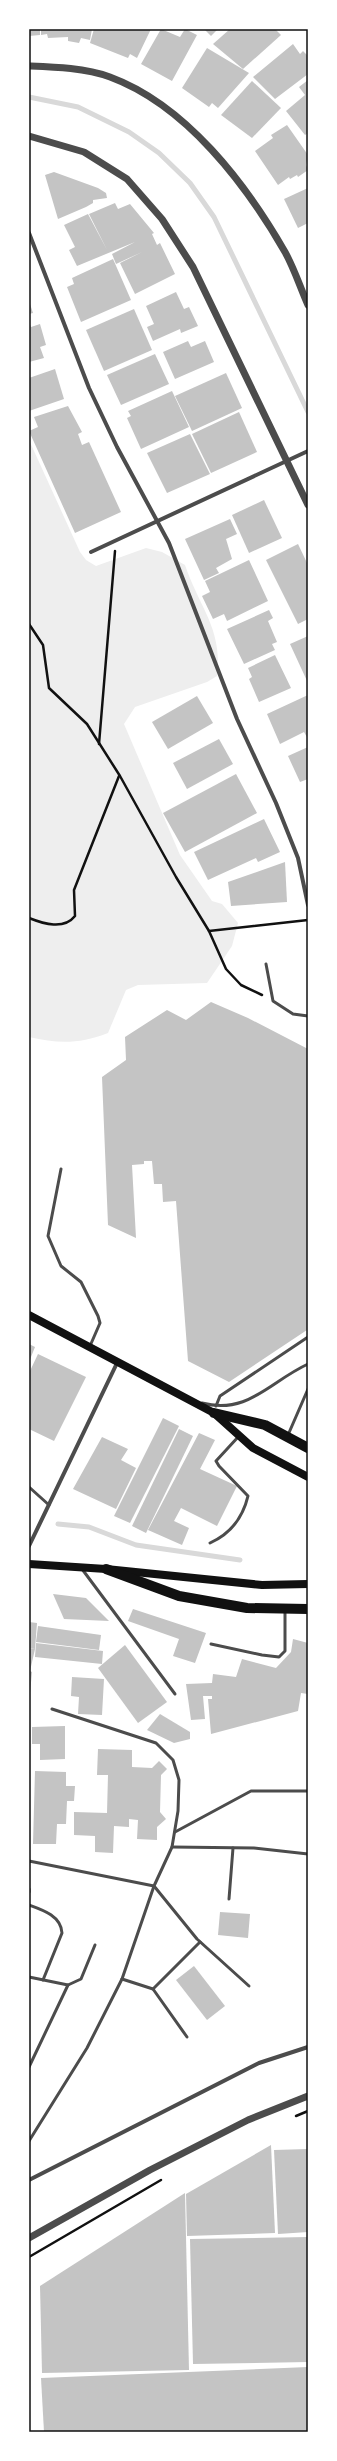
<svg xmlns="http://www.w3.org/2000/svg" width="337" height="2461" font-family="Literata,serif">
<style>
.green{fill:#eee}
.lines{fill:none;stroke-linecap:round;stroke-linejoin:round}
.stream{stroke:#d9d9d9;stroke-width:5}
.building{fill:#c4c4c4}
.path{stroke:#111;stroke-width:2.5}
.service{stroke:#4c4c4c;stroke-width:3}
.minor{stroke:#4c4c4c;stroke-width:4}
.tertiary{stroke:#4c4c4c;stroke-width:7}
.secondary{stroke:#111;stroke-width:8}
.primary{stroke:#111;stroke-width:10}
.neatline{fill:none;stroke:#111;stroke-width:1.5}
</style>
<rect width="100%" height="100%" fill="#fff"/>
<!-- green -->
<path class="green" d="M29 440 80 552 86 560 96 566 146 548 162 552 185 565C199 607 223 629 217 676L207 682 135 707 124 724 180 855 212 901 222 904 238 923 232 946 207 983 138 985 126 990 108 1033C79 1044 59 1044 29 1037Z"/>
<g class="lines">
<!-- stream -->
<g class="stream">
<polyline points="29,97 78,107 129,132 159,153 190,183 214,217 308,412"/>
<polyline points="58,1524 89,1527 136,1545 240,1560"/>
</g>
</g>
<!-- building -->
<g class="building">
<polygon points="29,29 40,29 40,35 29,36"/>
<polygon points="41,29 92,29 90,40 81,38 79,43 68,41 68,37 48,38 47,34 41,35"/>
<polygon points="94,29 151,29 137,58 130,54 128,58 90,43"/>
<polygon points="161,29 180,37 185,29 197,35 172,81 141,64"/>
<polygon points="204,29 218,29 211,36"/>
<polygon points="230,29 275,29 281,35 243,69 213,44"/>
<polygon points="293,44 300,54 303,51 308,56 308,74 275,99 253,77"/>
<polygon points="207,48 249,73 218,108 212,103 209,107 182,88"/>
<polygon points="308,80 308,133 305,135 286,111 305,95 299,87"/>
<polygon points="252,81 281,108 252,138 221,115"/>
<polygon points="287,125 308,155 306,165 308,170 298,177 297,175 290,179 289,177 278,185 255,151 273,138 271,135"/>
<polygon points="54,172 98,188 106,193 107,198 93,200 93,203 86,207 58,219 45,175"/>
<polygon points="308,188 308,223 298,228 284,199"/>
<polygon points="115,203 118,209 130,204 154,233 152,234 157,245 160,243 175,274 135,294 120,263 142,252 116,264 112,254 135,242 77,266 69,250 75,247 64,225 88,214 107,250 89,214"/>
<polygon points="113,259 131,300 81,322 67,287 74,284 72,278"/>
<polygon points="176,292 184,309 189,307 198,326 181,333 180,329 153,341 147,327 154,324 146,306"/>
<polygon points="29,301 33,313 29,314"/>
<polygon points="134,309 152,350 104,371 86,330"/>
<polygon points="29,322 31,327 40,324 46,345 40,347 44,358 29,362"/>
<polygon points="188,341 191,347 205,341 214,362 175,379 163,352"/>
<polygon points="155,354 169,384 121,405 107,375"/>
<polygon points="55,369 64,399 29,411 29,378"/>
<polygon points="226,373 242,408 192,431 175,396"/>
<polygon points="172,391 189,427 141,449 127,418 131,416 128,411"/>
<polygon points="68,406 82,432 78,434 82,445 89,442 121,512 75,533 29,431 38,427 34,417"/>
<polygon points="239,412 257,452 211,473 192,434"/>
<polygon points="190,434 210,474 167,493 147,453"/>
<polygon points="264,500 282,538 249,553 232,515"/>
<polygon points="230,519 237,534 226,539 232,559 216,568 219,573 204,580 185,539"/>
<polygon points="298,544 308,565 308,619 298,624 266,560"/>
<polygon points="249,560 268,601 227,621 224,614 213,619 202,596 210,592 205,581"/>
<polygon points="269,610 273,618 268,621 277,642 272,644 275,650 244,664 227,629"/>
<polygon points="308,636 308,683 290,644"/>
<polygon points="275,655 291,688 259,702 249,679 252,677 248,668"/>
<polygon points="308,695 308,739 304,732 280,744 267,714"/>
<polygon points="197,696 213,723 168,749 152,722"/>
<polygon points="219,739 233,764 187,789 173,763"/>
<polygon points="308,747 308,779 300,782 288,756"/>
<polygon points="236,774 257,813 185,852 163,813"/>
<polygon points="264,819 280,852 258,862 256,858 208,880 194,852"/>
<polygon points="285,862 287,902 231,906 228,882"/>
<polygon points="211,1002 248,1018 308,1049 307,1330 229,1382 188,1361 176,1201 163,1202 162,1184 154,1184 152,1161 144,1161 144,1164 132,1165 136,1238 108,1225 102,1077 126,1060 125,1037 167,1010 186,1020"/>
<polygon points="29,1344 35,1347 29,1362"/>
<polygon points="38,1354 86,1377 54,1441 29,1429 29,1373"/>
<polygon points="163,1418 179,1426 130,1523 114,1516"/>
<polygon points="179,1429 193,1436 146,1533 132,1526"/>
<polygon points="199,1433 215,1440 200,1469 237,1486 217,1526 181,1508 174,1521 189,1528 182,1545 148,1530"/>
<polygon points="102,1437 128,1449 121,1460 136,1468 116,1509 73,1489"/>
<polygon points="53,1594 86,1598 109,1621 64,1619"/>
<polygon points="133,1609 206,1633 195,1663 173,1656 179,1639 128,1621"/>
<polygon points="29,1622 37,1623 35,1649 29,1648"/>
<polygon points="38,1626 101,1635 99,1650 36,1642"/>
<polygon points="293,1639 308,1643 308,1694 301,1693 298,1711 211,1734 208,1699 212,1699 212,1696 203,1696 205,1719 191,1720 186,1684 212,1683 213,1674 236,1677 242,1659 276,1668 291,1652"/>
<polygon points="36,1643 103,1651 102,1664 35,1657"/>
<polygon points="125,1645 167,1702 138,1723 98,1668"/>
<polygon points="29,1648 35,1649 30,1671 32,1672 30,1693"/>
<polygon points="72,1677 104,1679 102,1715 78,1714 79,1697 71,1696"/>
<polygon points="160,1714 190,1732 190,1739 174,1743 147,1730"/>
<polygon points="65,1726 65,1759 40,1760 40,1744 32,1744 32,1727"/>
<polygon points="98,1749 132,1750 132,1767 152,1768 159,1761 167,1769 161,1775 160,1812 166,1819 157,1827 157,1840 137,1839 138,1820 129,1819 129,1827 114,1826 113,1853 95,1852 95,1836 74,1835 74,1812 107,1813 108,1775 97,1775"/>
<polygon points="35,1771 66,1772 66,1786 75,1786 74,1801 67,1801 66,1824 57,1824 56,1844 33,1844"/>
<polygon points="220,1912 250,1914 248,1938 218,1935"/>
<polygon points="194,1966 225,2006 207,2020 176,1980"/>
<polygon points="271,2145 275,2233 187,2236 186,2194"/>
<polygon points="308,2149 308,2232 278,2234 274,2150"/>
<polygon points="185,2193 189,2370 42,2373 40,2286"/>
<polygon points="308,2237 308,2362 193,2364 190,2239"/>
<polygon points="308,2367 308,2432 44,2432 41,2378"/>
</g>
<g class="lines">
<!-- path -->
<g class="path">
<polyline points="29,624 43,645 49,688 87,724 120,776 176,877 209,931 226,969 241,985 262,995"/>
<polyline points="99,744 115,551"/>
<path d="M29 918C44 924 64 930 75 916L74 890 119 776"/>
<polyline points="209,931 308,920"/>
<polyline points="296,2116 308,2111"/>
<polyline points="29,2257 161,2180"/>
</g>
<!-- service -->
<g class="service">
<polyline points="266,964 273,1001 293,1014 308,1016"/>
<polyline points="61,1169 48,1236 61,1266 81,1282 98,1316 100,1323 90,1346"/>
<path d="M202 1403C248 1415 269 1382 308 1364"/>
<polyline points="216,1406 220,1396 308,1337"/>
<polyline points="288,1435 308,1389"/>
<polyline points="29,1487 49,1505"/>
<path d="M210 1543C230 1534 243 1517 248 1496L219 1466 216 1461 239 1436"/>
<polyline points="82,1569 175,1694"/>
<polyline points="211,1644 262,1655 279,1657 285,1651 285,1610"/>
<polyline points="175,1832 251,1791 308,1791"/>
<polyline points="172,1847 254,1848 308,1854"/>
<polyline points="29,1861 154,1886 197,1939 249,1986"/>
<polyline points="29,1892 29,1889"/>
<polyline points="229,1899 233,1848"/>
<path d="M29 1905C43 1910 61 1916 62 1933L43 1980"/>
<polyline points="29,1977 68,1985 81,1979 95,1945"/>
<polyline points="122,1979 153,1989 187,2037"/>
<polyline points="153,1989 200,1942"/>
<polyline points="29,2067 68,1985"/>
<polyline points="29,2141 87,2048 122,1979 154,1886 172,1847 178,1811 179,1780 173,1760 156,1743 52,1709"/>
</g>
<!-- minor -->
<g class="minor">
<polyline points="29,233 89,388 117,447 169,543 237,719 276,803 298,858 308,905"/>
<polyline points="91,552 308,451"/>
<polyline points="29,1546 118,1361"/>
<polyline points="29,2180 259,2063 308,2047"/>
</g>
<!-- tertiary -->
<g class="tertiary">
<path d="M29 66C55 67 85 68 110 77 186 105 246 184 285 252 294 268 300 287 308 305"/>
<polyline points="29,136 84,152 127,179 162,219 193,267 308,505"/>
<polyline points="29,2238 150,2170 248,2120 308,2096"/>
</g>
<!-- secondary -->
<g class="secondary">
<polyline points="29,1315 214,1413 253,1448 308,1477"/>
<polyline points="29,1564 106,1569 262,1585 308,1584"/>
</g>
<!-- primary -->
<g class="primary">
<polyline points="214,1413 265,1425 308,1448"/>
<polyline points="106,1569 179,1596 247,1608 308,1609"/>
</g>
</g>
<!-- border -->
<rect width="337" height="2461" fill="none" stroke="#ffffff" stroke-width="60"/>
<rect x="30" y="30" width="277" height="2401" class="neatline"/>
</svg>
